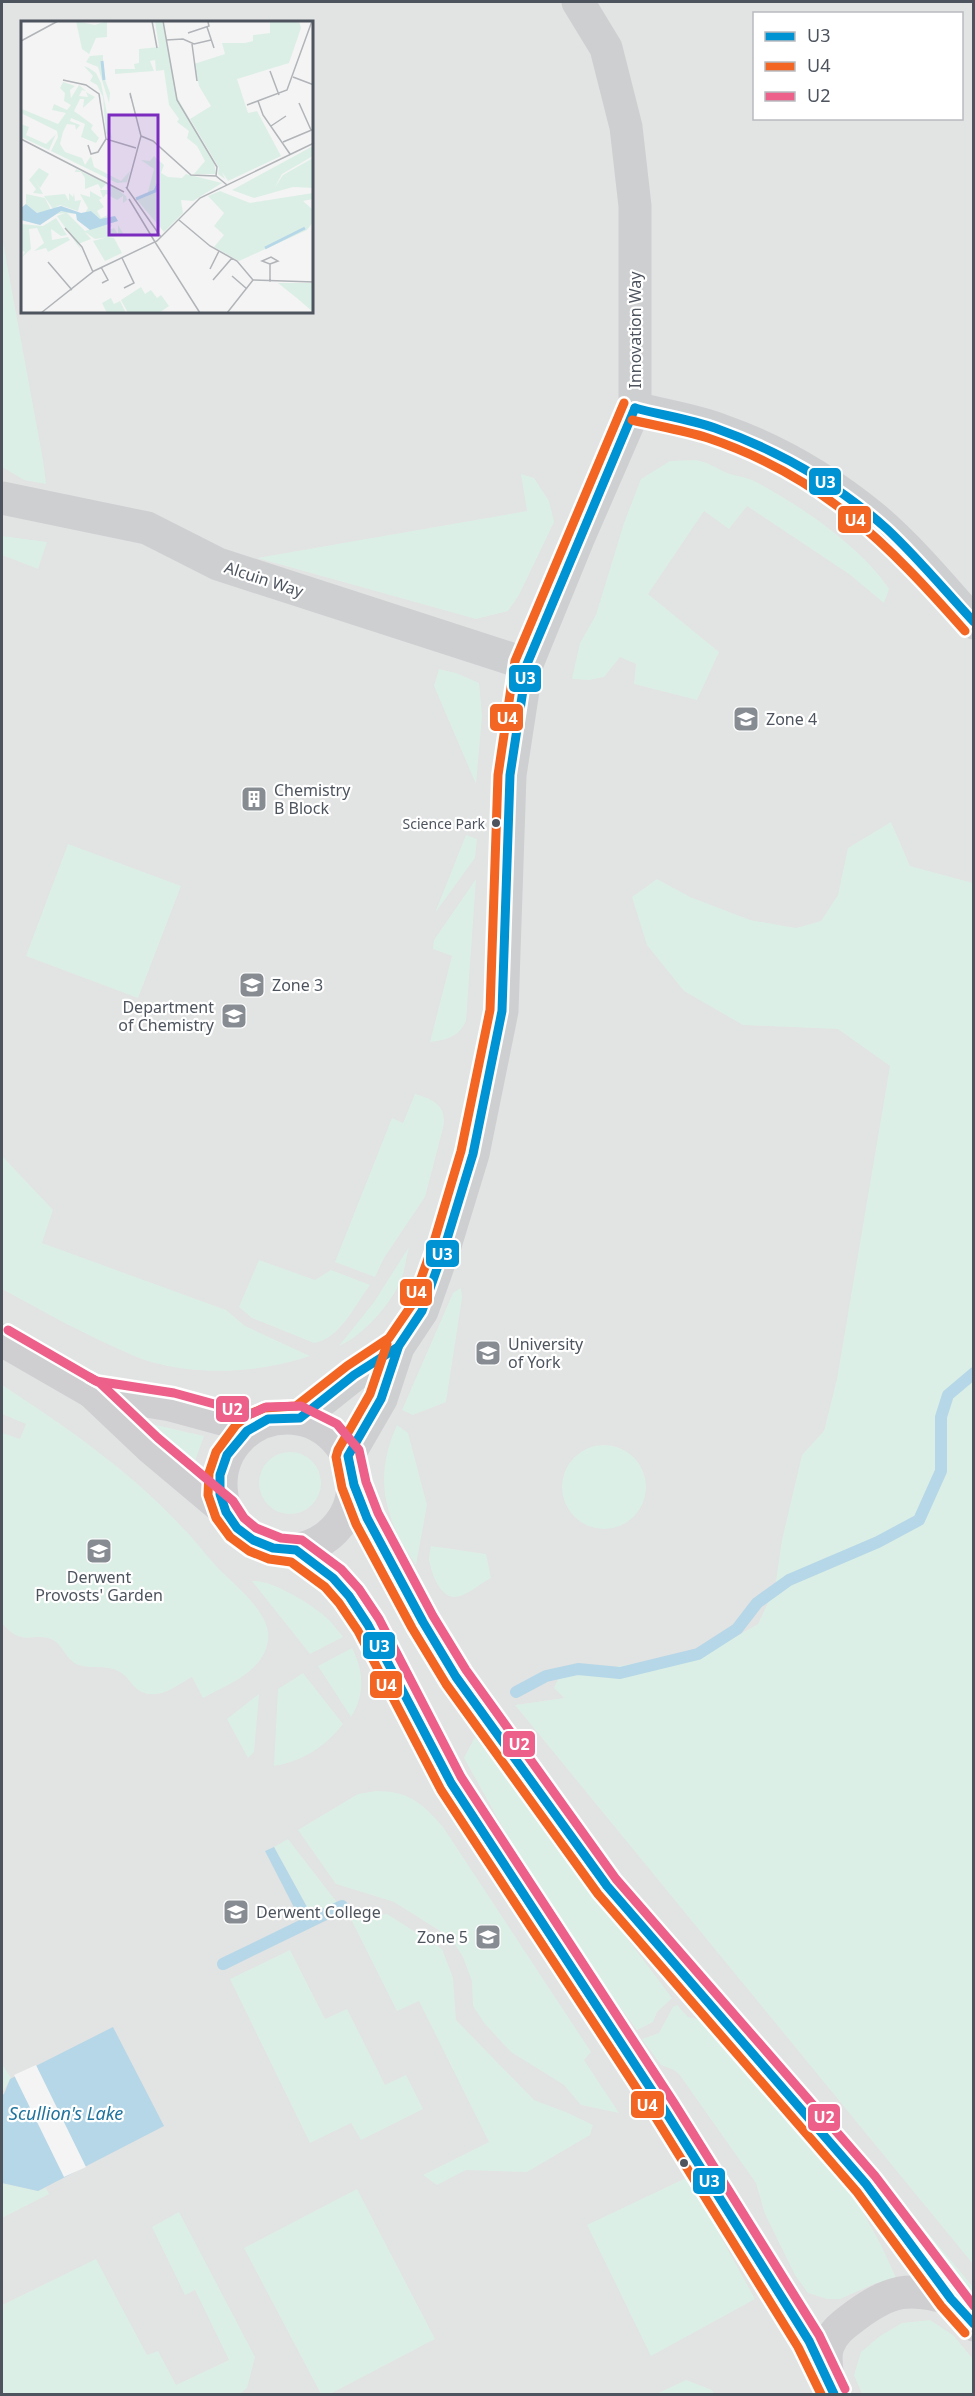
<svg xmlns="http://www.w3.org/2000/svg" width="975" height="2396" font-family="'Noto Sans',sans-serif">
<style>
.education{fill:#e2e3e3;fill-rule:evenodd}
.green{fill:#dcefe6}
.water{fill:#b6d7e7}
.pier{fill:#f4f4f4}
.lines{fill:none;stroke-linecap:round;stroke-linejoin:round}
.stream{stroke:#b6d7e7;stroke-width:12}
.street{stroke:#cecfd1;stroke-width:33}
.secondary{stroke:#cfcfd2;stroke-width:33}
.bus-1-casing{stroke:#fff;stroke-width:14}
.bus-2-casing{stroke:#fff;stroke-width:14}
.bus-3-casing{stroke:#fff;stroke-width:14}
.bus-1{stroke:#0093d3;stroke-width:9}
.bus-2{stroke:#f26522;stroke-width:9}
.bus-3{stroke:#ec608a;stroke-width:9}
.bus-dot{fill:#4d545e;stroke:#fff;stroke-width:2}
.labels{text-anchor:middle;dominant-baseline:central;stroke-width:4.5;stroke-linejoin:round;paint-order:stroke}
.bus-label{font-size:14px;fill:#4d545e;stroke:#fff;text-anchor:end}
.street-label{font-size:16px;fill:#4d545e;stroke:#fff}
.poi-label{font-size:16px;fill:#4d545e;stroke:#fff;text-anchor:start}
.water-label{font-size:18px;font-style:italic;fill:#20749e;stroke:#fff}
.inset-river{fill:none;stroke:#b6d7e7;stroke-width:3}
.inset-road{fill:none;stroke:#b1b4b8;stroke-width:1.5}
.view{fill:#7b2cbf;fill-opacity:0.15;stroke:#7b2cbf;stroke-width:3}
.inset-edge{fill:none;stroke:#4d545e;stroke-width:3}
.line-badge{stroke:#fff;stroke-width:2}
.badge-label{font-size:16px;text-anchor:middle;font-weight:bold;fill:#fff}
</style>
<rect width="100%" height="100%" fill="#f4f4f4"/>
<!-- education -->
<path class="education" d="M2 2H973V2394H2ZM754 14H962V118H754ZM22 22H312V312H22Z"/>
<!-- green -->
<g class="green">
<polygon points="2,237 43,460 46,484 24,480 2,467"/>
<path d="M695 460C708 462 714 467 725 472 733 476 743 476 752 480 796 502 862 547 889 589L884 603 849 574 747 506 729 529 704 511 648 594 719 652 697 700 634 684 636 664 620 657 604 677 589 680 572 679 580 643 596 615 624 523 641 479 670 461Z"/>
<polygon points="521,474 534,478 549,501 554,522 519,595 508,611 476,619 257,558 527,511"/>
<polygon points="2,536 47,542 38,569 2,555"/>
<polygon points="439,669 456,673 479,683 482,716 476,784 434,686"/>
<polygon points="891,822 910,866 973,883 973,2264 515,1705 564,1698 554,1688 559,1677 714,1649 758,1624 775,1588 782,1540 802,1455 824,1431 837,1379 890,1066 838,1029 743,1025 684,991 647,945 632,897 657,879 690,897 750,920 796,928 821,921 838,895 848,848"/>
<polygon points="466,835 477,839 475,858 435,913"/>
<polygon points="68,844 181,886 138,998 26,956"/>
<path d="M476 879 466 1021C459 1037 446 1040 430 1042L452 956 433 949 434 940Z"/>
<path d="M415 1094C433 1099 448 1106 443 1128L425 1197 384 1258 375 1277 335 1262 392 1118 403 1123Z"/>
<path d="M2 1156 53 1210 42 1243 226 1310 245 1326 310 1356C259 1373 202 1376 151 1362 140 1359 130 1354 121 1350 79 1332 41 1310 2 1289Z"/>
<path d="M409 1247C406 1258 405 1270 401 1280 391 1304 363 1336 339 1346L374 1302Z"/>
<path d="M259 1260 315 1280 331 1270 370 1285C355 1305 340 1339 314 1343L252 1318 239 1307Z"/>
<polygon points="461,1288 462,1298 446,1402 413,1415 402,1410 453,1293"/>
<path d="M2 1385C65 1426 129 1470 181 1526 194 1539 205 1554 217 1567 234 1585 272 1613 268 1640 264 1672 228 1684 203 1698L192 1677C179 1684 165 1696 150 1694 133 1693 131 1677 118 1671 104 1664 86 1671 73 1662 66 1657 62 1646 55 1641 33 1629 24 1650 2 1623V1433L20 1439 26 1424 2 1414Z"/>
<polygon points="147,1423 204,1436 195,1461 145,1427"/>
<path d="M397 1425 408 1433 427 1505 416 1565C384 1519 373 1477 397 1425Z"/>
<circle cx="604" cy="1487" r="42"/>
<circle cx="290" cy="1483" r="31"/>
<path d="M431 1546 486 1554 491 1578C481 1583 466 1597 454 1597 441 1597 432 1575 430 1564 428 1559 430 1551 431 1546Z"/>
<path d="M252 1581C272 1579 313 1605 328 1619 333 1624 338 1631 343 1637L310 1654Z"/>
<path d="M352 1648C364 1671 365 1695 351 1717L318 1666Z"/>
<path d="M303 1673 343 1724C325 1747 303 1761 274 1766L278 1689Z"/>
<polygon points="259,1694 254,1752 248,1758 227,1719"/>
<polygon points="475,1737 672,1998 657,2012 653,2022 637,2030 549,1910 464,1758"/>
<path d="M376 1791C409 1791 422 1803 443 1827L591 2052 584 2060 619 2113 581 2105 564 2085 511 2052 485 2024 473 2006 472 1981 463 1957 451 1938 394 1902 336 1884 298 1830 358 1794Z"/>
<polygon points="288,1839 339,1905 313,1918 274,1847"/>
<polygon points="387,1914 442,1949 453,1978 456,2020 534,2100 568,2113 593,2125 590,2135 527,2172 466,2170 437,2185 423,2175 489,2142 419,2001 397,2011 351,1919"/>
<polygon points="290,1950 325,2019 347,2009 385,2085 406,2075 423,2109 361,2140 351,2123 310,2143 230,1979"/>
<polygon points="677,2005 688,2017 702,2020 814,2152 843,2182 860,2207 881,2245 897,2280 876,2283 840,2299 827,2299 808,2293 795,2275 765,2214 756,2183 679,2074 674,2070 661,2065 642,2039 659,2033 673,2007"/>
<polygon points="2,2064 11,2078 2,2093"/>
<polygon points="849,2138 973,2287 973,2296 933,2267 848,2141"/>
<polygon points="688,2177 755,2299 651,2356 587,2225"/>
<polygon points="2,2183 38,2191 46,2188 49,2194 2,2218"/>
<polygon points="357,2189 435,2339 330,2394 321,2394 244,2248"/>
<polygon points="179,2212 255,2357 247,2388 240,2394 2,2394 2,2305 96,2259 147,2355 158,2351 176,2385 229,2360 195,2290 185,2295 152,2227"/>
<polygon points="930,2320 953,2335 973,2359 973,2394 862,2394 854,2375 861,2352 880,2336 902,2323"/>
<polygon points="686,2380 712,2390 714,2394 656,2394"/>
</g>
<!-- water -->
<g class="water">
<polygon points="274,1847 313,1918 302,1923 265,1851"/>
<polygon points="113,2027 164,2126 38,2191 2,2183 2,2095 4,2094 10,2079"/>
</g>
<!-- pier -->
<polygon class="pier" points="36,2065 86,2167 64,2177 14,2075"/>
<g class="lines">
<!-- stream -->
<g class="stream">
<polyline points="516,1692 546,1676 578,1669 620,1673 698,1654 737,1629 757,1603 789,1580 878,1542 919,1520 941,1471 941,1417 948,1395 974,1373"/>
<polyline points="223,1964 342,1906"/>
</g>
<!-- street -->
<g class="street">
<path d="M635 408C664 416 695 420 723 431 777 450 829 481 873 517 909 547 943 588 974 623"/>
<polyline points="2,498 147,528 218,564 527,664"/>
<polyline points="300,1418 354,1375 398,1347"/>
<polyline points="348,1456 381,1399 398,1347 422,1311 444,1249 473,1154 502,1011 510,775 527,664 578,539 635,408 635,206 626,127 606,48 578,2"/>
</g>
<!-- secondary -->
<g class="secondary">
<polyline points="2,1340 92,1392 150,1447 225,1510"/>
<polyline points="92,1392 171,1405 252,1427"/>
<circle cx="287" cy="1484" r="66"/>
<polyline points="354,1485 367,1518 384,1550 456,1677 607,1886 866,2184 951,2299 974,2325"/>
<polyline points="296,1550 333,1578 349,1596 368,1625 451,1783 664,2109 809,2341 834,2394"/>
<path d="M828 2379C827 2369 824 2356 828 2346 833 2332 843 2325 855 2316 890 2290 909 2286 951 2299"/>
</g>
<!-- bus-1 casing -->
<g class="bus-1-casing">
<g id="bus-1">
<polyline points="635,408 527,664 510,775 502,1011 473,1154 444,1249 422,1311 398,1347 354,1375 300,1418 268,1419 247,1431 227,1455 220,1475 220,1494 226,1512 237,1528 253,1540 273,1548 296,1550 333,1578 349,1596 368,1625 451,1783 664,2109 809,2341 834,2394"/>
<path d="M635 408C661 415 689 419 715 428 777 450 837 484 887 529 918 558 945 591 974 622"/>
<polyline points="398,1348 381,1399 348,1456 354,1485 367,1518 423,1622 456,1677 607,1886 866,2184 951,2299 974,2324"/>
</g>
</g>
<!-- bus-2 casing -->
<g class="bus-2-casing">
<g id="bus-2">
<polyline points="624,403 515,661 498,775 490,1010 461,1151 433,1245 411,1306 389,1338 347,1366 296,1406 264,1408 250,1414 236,1425 216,1452 209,1473 208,1495 216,1518 230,1537 249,1551 269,1559 291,1562 325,1587 339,1603 358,1631 441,1790 654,2115 798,2347 821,2394"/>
<path d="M632 420C657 426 683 430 708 438 822 476 888 544 965 631"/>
<polyline points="387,1344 370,1394 338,1450 336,1457 342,1488 356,1524 412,1628 446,1684 598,1894 857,2192 941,2306 965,2333"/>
</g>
</g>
<!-- bus-3 casing -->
<g class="bus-3-casing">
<g id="bus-3">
<polyline points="8,1330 96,1381 174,1393 251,1414 266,1407 301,1406 337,1424 359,1450 366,1482 378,1513 433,1616 466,1670 616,1879 875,2176 974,2306"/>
<polyline points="89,1377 100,1383 158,1438 233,1501 244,1518 256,1528 281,1538 302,1540 341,1569 359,1589 379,1619 461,1777 674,2103 819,2335 845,2389"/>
</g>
</g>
<!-- bus-1 -->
<use href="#bus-1" class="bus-1"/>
<!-- bus-2 -->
<use href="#bus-2" class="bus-2"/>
<!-- bus-3 -->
<use href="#bus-3" class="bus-3"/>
</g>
<!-- icons -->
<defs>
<g id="university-square" transform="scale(1.35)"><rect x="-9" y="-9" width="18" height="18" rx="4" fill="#878c92" stroke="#fff"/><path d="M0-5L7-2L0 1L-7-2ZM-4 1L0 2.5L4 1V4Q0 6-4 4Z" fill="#fff"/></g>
<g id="building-square" transform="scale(1.35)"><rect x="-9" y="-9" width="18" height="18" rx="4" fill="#878c92" stroke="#fff"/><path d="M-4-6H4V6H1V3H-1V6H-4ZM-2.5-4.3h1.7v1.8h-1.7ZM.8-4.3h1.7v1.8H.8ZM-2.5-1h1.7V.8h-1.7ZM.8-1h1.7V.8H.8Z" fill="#fff"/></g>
</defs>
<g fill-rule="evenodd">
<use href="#university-square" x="746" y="719"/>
<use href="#building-square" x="254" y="799"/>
<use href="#university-square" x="252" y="985"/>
<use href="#university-square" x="234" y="1016"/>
<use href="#university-square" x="488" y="1353"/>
<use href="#university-square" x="99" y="1551"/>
<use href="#university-square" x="236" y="1912"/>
<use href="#university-square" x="488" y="1937"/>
</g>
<!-- markers -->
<g class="bus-dot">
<circle cx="496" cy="823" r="5"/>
<circle cx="684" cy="2163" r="5"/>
</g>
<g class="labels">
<!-- bus labels -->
<g class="bus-label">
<text x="485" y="823">Science Park</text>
</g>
<!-- street labels -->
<g class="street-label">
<text transform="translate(635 330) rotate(-90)">Innovation Way</text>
<text transform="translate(264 579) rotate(18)">Alcuin Way</text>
</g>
<!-- poi labels -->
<g class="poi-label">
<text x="766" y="719">Zone 4</text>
<text x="274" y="790">Chemistry<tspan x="274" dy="18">B Block</tspan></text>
<text x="272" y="985">Zone 3</text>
<text x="214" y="1007" text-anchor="end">Department<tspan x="214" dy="18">of Chemistry</tspan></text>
<text x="508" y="1344">University<tspan x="508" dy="18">of York</tspan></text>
<text x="99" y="1577" text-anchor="middle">Derwent<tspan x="99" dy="18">Provosts' Garden</tspan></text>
<text x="256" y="1912">Derwent College</text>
<text x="468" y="1937" text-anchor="end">Zone 5</text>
</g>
<!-- water labels -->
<g class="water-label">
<text x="66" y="2113">Scullion's Lake</text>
</g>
</g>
<!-- overview -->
<g transform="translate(21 21)">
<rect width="292" height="292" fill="#f4f4f4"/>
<path d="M55 0 74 4 86 0V16L75 17 68 33 61 28ZM134 0H141L156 76 193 141 195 153H173L184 140 176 125 166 117 168 110 156 101 158 98 148 84 143 49 135 50 134 39 129 40 133 50 94 53V48H114L113 43 118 42V28L138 26ZM249 0H278L280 7 268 42 216 58 227 92 236 90 260 135 207 160 201 151 204 158 197 153 198 147 169 98 190 85 178 65 173 43 204 33 201 22H224L232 20V14L249 12ZM82 34V53L89 72 88 82 77 46 65 41 69 35ZM63 45 68 47 75 52 80 62 91 118 85 113 82 76 76 64 69 60 72 55ZM42 61 54 65 49 69 50 77 58 64 65 70 61 69 58 75 67 76 65 71 74 76 62 87 63 78H59L53 90 72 104 70 108 78 117 75 122 60 116 64 103 50 97 49 100 59 104 55 109 54 104 46 103 42 111 39 123 44 131 61 137 64 144 70 135 73 146 100 160 109 150 106 161 96 162 30 130 37 116 36 110 0 92 1 88 37 103 45 92 31 89 33 83 46 89 50 84 43 80 44 72 39 67ZM0 103 8 106 5 114 25 123 35 113 28 129 0 116ZM292 125V135L261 153 254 166 262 154 292 137V167L272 166 233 177 211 169ZM133 135 143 144 140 152 147 156 161 157 165 153 201 162 172 180 160 179 162 192 143 211 116 179 126 175 133 148 120 139 129 140ZM18 147 28 153 19 167 13 157 22 173 12 172 15 168 8 159ZM55 148 93 166 105 175 106 179 102 182V175L96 179 85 173 82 177 79 169H87L85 163 80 168 77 163 64 168V157L60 151H54ZM69 170 81 177 78 179 83 186 76 190 80 197 87 194 85 198H89H79L70 190 64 192 67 187 59 173 69 176ZM199 170 229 182 292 172V178L282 180 292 189V201L286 209 218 240 193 226 203 214 193 205 203 192 187 175ZM48 172 52 176 53 172 54 180 60 179 57 190 39 184 32 188 23 175 44 173 48 180ZM5 173 24 177 30 189 16 192 5 183ZM40 190 48 191 54 193 46 192 64 210 86 202 91 204 88 209 93 207 97 213V204L103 214 74 218 64 211 70 218 57 223 62 232 36 195 44 192 35 193ZM35 197 46 214 40 215 30 208 31 219 47 216 49 219 27 231 25 227 13 230 23 222 16 207 8 208 10 228 0 237 4 231 0 229V203L22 205ZM87 216 93 217 101 232 84 240 72 220ZM257 262H292V291L277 278ZM120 266 124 273 130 269 136 277 140 274 148 285 138 292H107L100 279ZM90 277 93 283 99 280 105 292H86L81 282Z" fill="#dcefe6"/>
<path d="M5 183 16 192 40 185 60 192 70 190 79 198 94 195 97 200 69 209 56 199 55 193 40 190 19 204 0 199V187Z" fill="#b6d7e7"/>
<path class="inset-river" d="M81 40 83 59M115 178 134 170 137 163M244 227 284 207"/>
<path class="inset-road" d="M131 0 136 27M142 0 156 79 196 146 195 155M186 6 193 27M167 12 188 5 187 1M145 19 162 18 173 23 190 19M0 20 37 0M171 23 176 60M249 50 258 74M272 56 293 64M42 59 65 64 78 73 85 118 77 131 70 133 67 124M237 80 242 94 269 133M278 82 290 109M226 84 266 69 291 0M250 105 265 95M120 115 132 120 170 154 195 155 206 164M0 118 103 171M85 118 115 127M262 121 293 108M105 166 140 216M106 167 120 115 109 72 110 77M108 178 134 221M158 199 189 225 216 240 232 259M44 207 61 226 72 251M134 221 179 292M101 237 113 262 103 267M27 241 51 269M249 243 257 240 250 236 241 240 249 243V261M80 246 87 259 81 262M189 248 198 230M211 255 226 268M192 259 211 237M20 292 73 250 136 220 179 177 293 122M206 292 232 259 293 261"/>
<path class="view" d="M88 94H137V214H88Z"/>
<rect width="292" height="292" class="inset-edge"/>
</g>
<g class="line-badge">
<rect x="808" y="467" width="34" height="29" rx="6" fill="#0093d3"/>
<rect x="837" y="505" width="35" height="29" rx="6" fill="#f26522"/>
<rect x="508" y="664" width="34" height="29" rx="6" fill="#0093d3"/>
<rect x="489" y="703" width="35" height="29" rx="6" fill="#f26522"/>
<rect x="425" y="1239" width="35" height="29" rx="6" fill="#0093d3"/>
<rect x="399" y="1278" width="34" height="29" rx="6" fill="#f26522"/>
<rect x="215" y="1395" width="35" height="28" rx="6" fill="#ec608a"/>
<rect x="362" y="1631" width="34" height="29" rx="6" fill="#0093d3"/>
<rect x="369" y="1670" width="34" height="29" rx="6" fill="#f26522"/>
<rect x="502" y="1730" width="34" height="28" rx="6" fill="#ec608a"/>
<rect x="630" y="2090" width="35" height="29" rx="6" fill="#f26522"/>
<rect x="807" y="2103" width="34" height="29" rx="6" fill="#ec608a"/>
<rect x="692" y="2167" width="34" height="28" rx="6" fill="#0093d3"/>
</g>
<g class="badge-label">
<text x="825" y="488">U3</text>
<text x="855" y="526">U4</text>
<text x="525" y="684">U3</text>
<text x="507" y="724">U4</text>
<text x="442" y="1260">U3</text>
<text x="416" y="1298">U4</text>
<text x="232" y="1415">U2</text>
<text x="379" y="1652">U3</text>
<text x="386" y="1691">U4</text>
<text x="519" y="1750">U2</text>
<text x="647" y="2111">U4</text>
<text x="824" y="2123">U2</text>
<text x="709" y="2187">U3</text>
</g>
<!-- border -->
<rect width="975" height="2396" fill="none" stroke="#4d545e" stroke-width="6"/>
<!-- legend -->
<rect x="753" y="12" width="210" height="108" fill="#ffffff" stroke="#b8bbbf" stroke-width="1.5"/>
<rect x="765" y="32" width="30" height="9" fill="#0093d3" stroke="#b8bbbf" stroke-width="1.5"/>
<text x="807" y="42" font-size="18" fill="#4d545e">U3</text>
<rect x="765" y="62" width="30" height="9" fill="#f26522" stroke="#b8bbbf" stroke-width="1.5"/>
<text x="807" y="72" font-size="18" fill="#4d545e">U4</text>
<rect x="765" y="92" width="30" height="9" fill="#ec608a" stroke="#b8bbbf" stroke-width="1.5"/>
<text x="807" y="102" font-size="18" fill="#4d545e">U2</text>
</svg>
